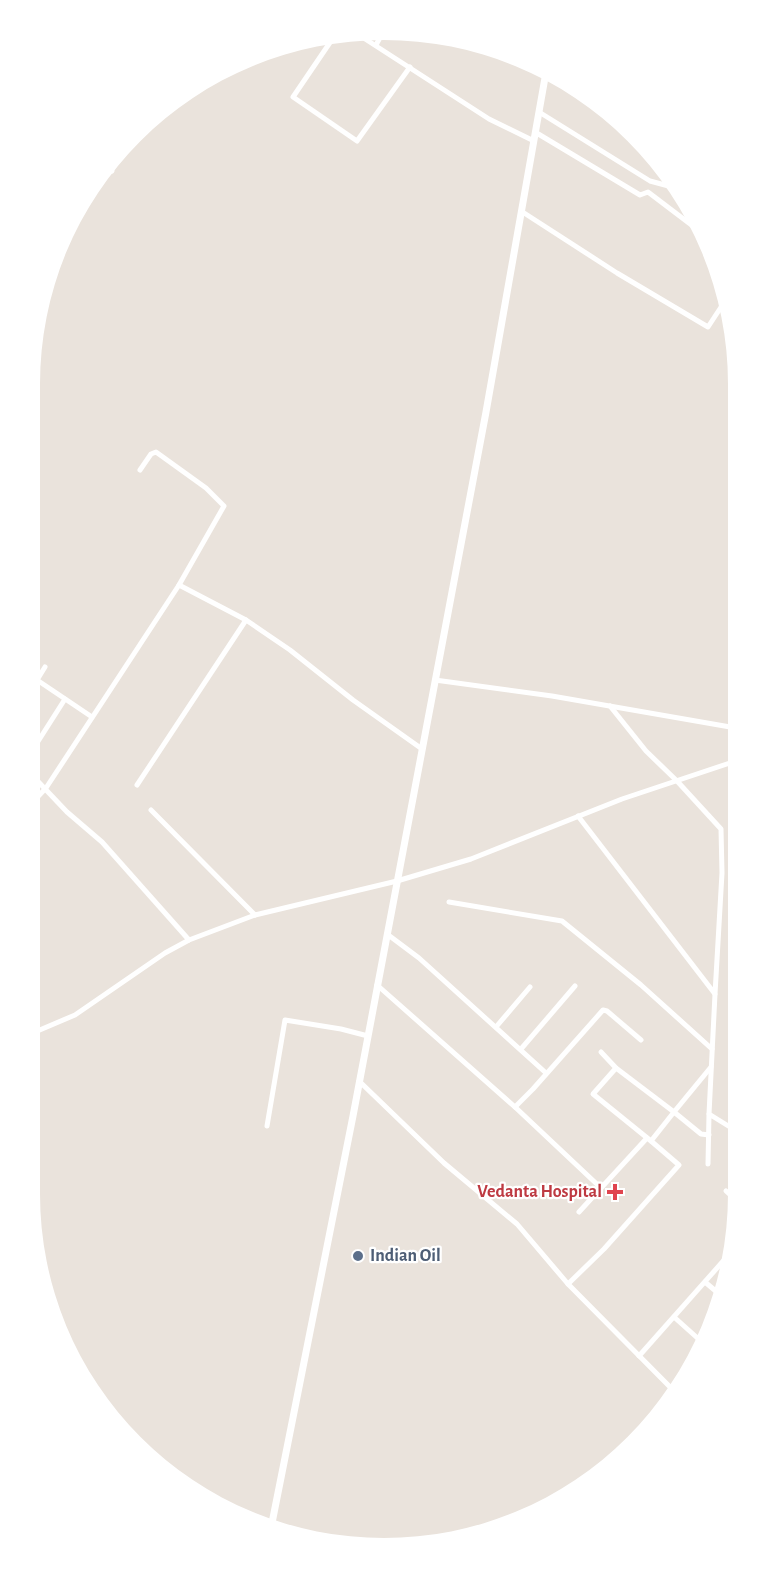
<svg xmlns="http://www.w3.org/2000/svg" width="768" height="1578" font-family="'Alegreya Sans',sans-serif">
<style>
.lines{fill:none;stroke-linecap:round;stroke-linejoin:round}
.minor{stroke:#fff;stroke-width:5}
.secondary{stroke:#fff;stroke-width:7}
.health-dot{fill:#e0444e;stroke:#fff;stroke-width:2}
.service-dot{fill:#5c6f8a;stroke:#fff;stroke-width:2}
.labels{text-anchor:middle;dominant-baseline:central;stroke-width:4.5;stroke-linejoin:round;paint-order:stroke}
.health-label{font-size:18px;font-weight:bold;fill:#be3a42;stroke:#fff;text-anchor:end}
.service-label{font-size:18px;font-weight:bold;fill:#4e5e75;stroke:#fff;text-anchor:start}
</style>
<rect width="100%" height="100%" fill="#eae3dc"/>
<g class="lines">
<!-- minor -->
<g class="minor">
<polyline points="359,35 489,119 534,141"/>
<polyline points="331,41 293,97 357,141 410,67"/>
<polyline points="376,45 384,30"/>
<polyline points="539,112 650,181 676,188"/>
<polyline points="535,132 640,195 648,192 702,233"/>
<polyline points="110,169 112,171"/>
<polyline points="521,211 617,273 708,327 725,301"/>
<polyline points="179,585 246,620 290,650 353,700 422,749"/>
<polyline points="37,680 45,667"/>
<polyline points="435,680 552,696 736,728"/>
<polyline points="30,690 37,680 92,717"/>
<polyline points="30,754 65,699"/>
<polyline points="30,773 67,812 102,842 189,940"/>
<polyline points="137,785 246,620"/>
<polyline points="30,805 46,788 179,585 224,506 206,488 156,452 151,454 140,470"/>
<polyline points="151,810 255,915"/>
<polyline points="578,816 715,994 722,873 721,829 677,781 646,751 610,706"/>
<polyline points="449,902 562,921 641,985 712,1049"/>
<polyline points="387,934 419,958 546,1073"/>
<polyline points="377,985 515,1107 601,1188 579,1212"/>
<polyline points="496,1027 530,987"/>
<polyline points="35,1032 75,1015 165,953 189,940 255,915 397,881 471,859 622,799 736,761"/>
<polyline points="521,1049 575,986"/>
<polyline points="601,1052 616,1068"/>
<polyline points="359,1081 444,1163 517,1224 568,1284 673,1390"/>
<polyline points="515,1107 533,1089 603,1010 607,1011 641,1040"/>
<polyline points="709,1114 715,994"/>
<polyline points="267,1126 285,1020 341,1029 368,1036"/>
<polyline points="709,1135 701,1134 674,1112 651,1141 593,1094 616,1068 674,1112 711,1067"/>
<polyline points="708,1164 709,1114 738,1132"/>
<polyline points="601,1188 647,1138"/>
<polyline points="726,1191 737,1201"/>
<polyline points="705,1282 718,1293"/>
<polyline points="568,1284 604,1249 679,1165 651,1141"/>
<polyline points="674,1317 703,1343"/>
<polyline points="639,1356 725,1259"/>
</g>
<!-- secondary -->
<polyline class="secondary" points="272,1523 353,1116 486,412 546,72"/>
</g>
<!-- markers -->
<path class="health-dot" d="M612 1183h6v6h6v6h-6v6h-6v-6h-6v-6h6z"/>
<circle class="service-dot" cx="358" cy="1256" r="6"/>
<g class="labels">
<!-- health labels -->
<g class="health-label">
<text x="602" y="1192">Vedanta Hospital</text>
</g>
<!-- service labels -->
<g class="service-label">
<text x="370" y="1256">Indian Oil</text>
</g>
</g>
<!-- crop -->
<path d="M0 0H768V1578H0ZM384 40H384A344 344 0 0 1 728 384V1194A344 344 0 0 1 384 1538H384A344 344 0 0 1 40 1194V384A344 344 0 0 1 384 40Z" fill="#fff" fill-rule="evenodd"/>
</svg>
